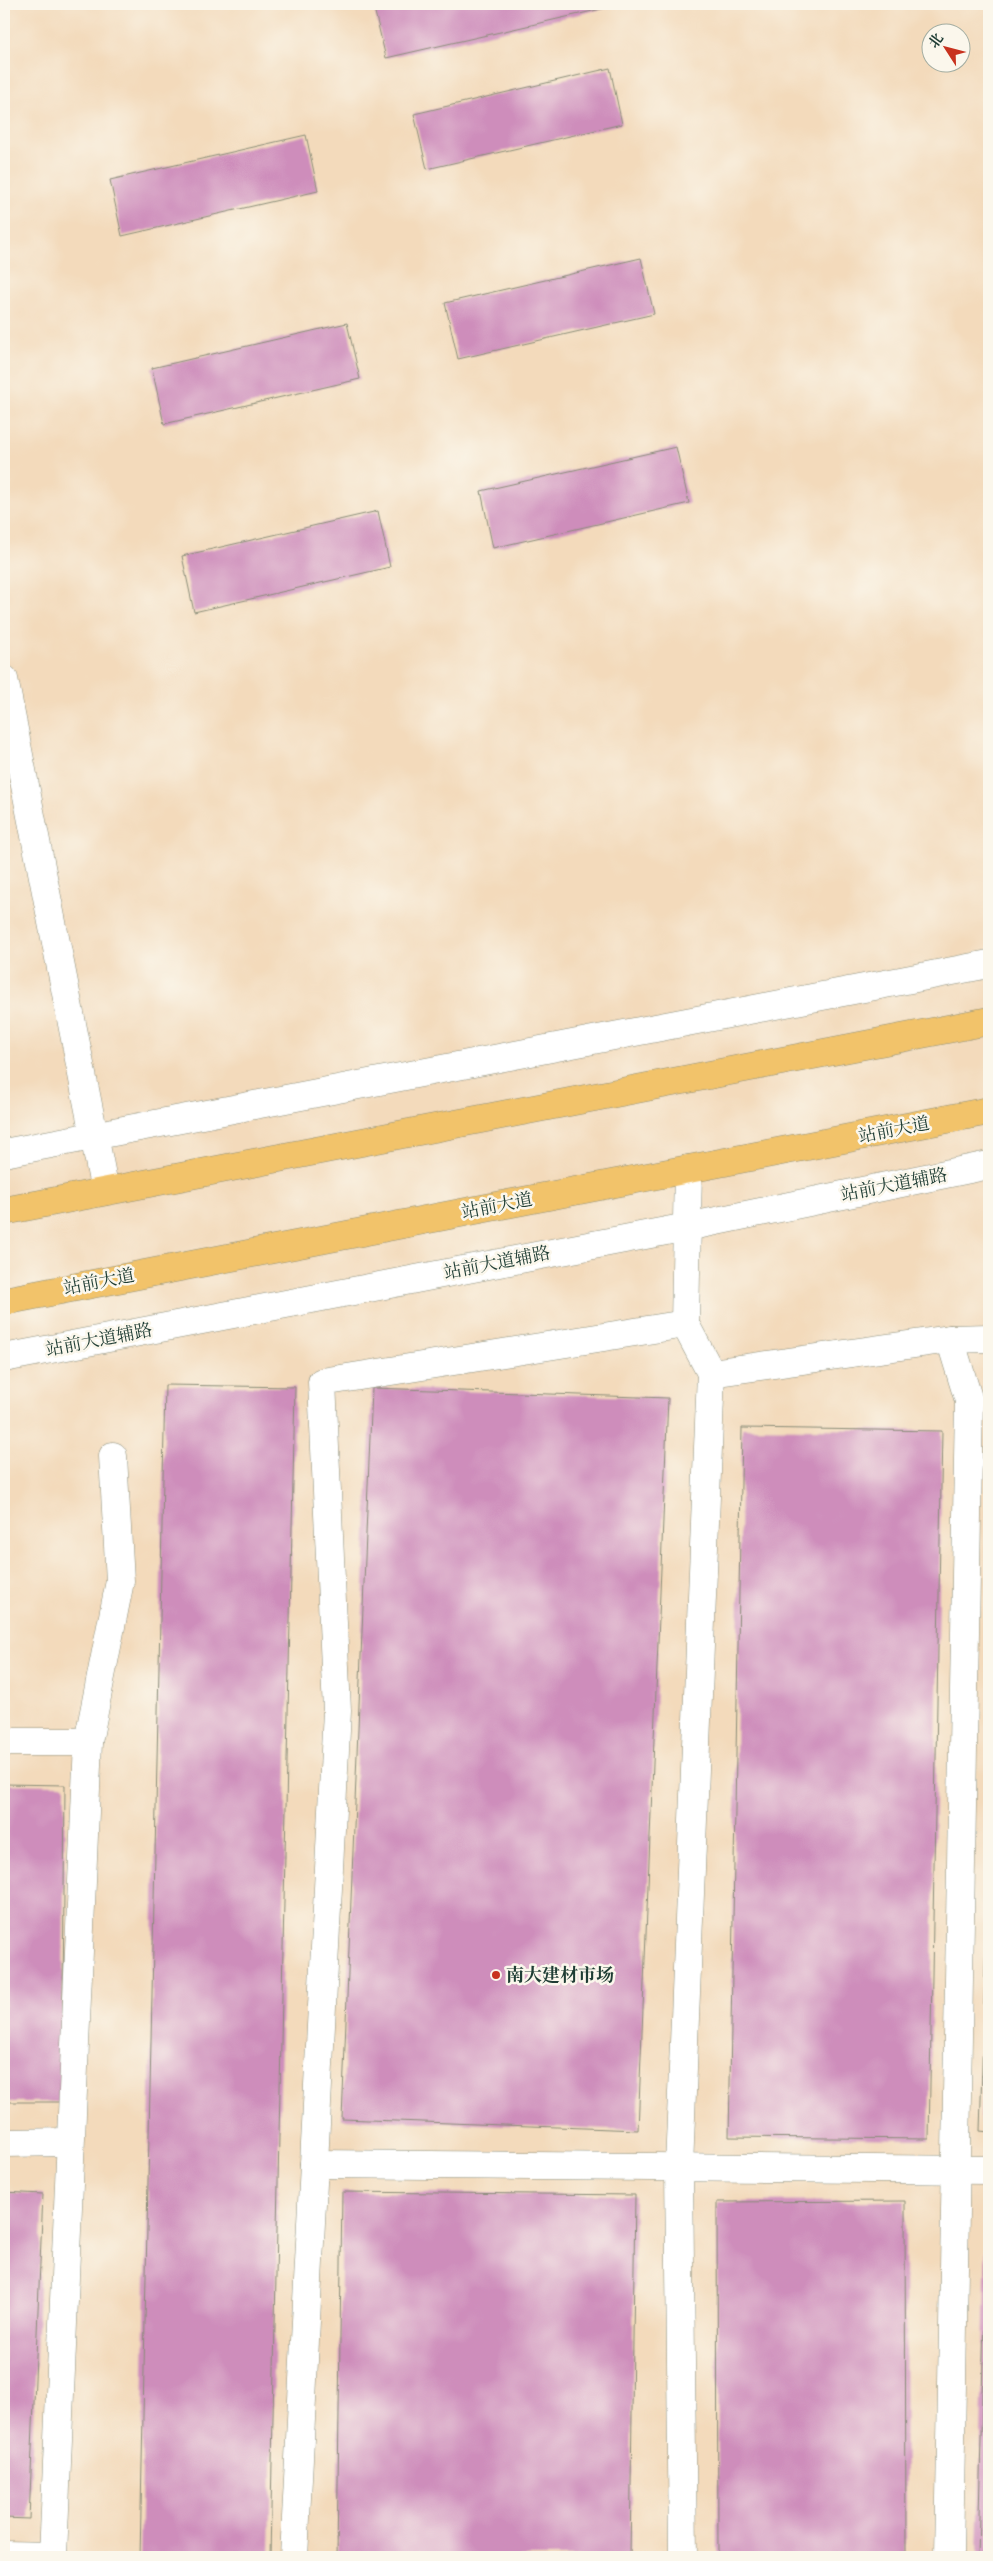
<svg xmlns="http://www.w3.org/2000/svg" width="993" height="2561" font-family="'IM FELL Double Pica','Noto Serif SC',serif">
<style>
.building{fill:#ce8dbb}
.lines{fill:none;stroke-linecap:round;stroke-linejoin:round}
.minor-casing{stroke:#898c78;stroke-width:29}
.highway-casing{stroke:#898c78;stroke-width:29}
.minor{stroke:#fff;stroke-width:28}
.highway{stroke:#f2c36a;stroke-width:28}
.poi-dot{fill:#c8321e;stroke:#fbf7ec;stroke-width:2}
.labels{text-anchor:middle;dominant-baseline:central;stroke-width:5;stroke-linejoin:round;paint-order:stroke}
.street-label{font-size:18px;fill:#1f3d34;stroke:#fbf7ec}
.poi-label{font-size:18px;font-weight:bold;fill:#1f3d34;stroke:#fbf7ec;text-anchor:start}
</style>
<rect width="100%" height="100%" fill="#fbf7ec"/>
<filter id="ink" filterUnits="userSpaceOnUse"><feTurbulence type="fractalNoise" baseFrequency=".02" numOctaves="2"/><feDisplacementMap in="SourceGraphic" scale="10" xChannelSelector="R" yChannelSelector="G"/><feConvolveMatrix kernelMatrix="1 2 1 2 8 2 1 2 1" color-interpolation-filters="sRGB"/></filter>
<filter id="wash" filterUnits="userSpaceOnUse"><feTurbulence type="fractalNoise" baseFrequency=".0096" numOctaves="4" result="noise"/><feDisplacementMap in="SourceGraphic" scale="20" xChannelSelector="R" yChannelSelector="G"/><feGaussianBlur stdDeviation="1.12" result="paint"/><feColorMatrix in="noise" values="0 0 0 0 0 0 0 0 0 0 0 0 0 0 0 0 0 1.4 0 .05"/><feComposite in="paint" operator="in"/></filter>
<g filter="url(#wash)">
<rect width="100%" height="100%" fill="#f3dabb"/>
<g id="blocks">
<!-- building -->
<g class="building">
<polygon points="373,4 619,4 619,5 386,58"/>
<polygon points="610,68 622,124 427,169 414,114"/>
<polygon points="306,135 318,191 122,236 110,180"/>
<polygon points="641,258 654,314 458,359 445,303"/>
<polygon points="347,323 360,379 164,424 152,368"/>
<polygon points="676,447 689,503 493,548 481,491"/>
<polygon points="378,511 390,567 194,612 182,556"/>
<polygon points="165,1385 295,1387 270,2557 140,2557"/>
<polygon points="372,1388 668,1398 638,2130 342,2119"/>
<polygon points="742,1428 942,1431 929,2139 729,2137"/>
<polygon points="4,1784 65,1785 62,2102 4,2102"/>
<polygon points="988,1875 989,1875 989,2132 980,2131"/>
<polygon points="4,2192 43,2194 29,2519 4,2518"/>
<polygon points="342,2192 635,2195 630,2557 337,2557"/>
<polygon points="987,2198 989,2198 989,2557 978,2557"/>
<polygon points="905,2201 906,2557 718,2557 717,2202"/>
</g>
</g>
</g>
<g filter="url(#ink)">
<use href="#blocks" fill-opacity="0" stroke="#898c78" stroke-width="1"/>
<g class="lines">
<!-- minor casing -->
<g class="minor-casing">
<g id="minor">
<polyline points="4,679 105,1191"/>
<polyline points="4,1153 989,964"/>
<polyline points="685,1324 688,1169"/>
<polyline points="950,1339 989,1338"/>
<polyline points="4,1358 687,1227 989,1165"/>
<polyline points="4,1742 88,1742"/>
<polyline points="4,2143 70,2142"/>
<polyline points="314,2164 989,2170"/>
<polyline points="4,2555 53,2556 88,1742 120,1581 113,1456"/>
<polyline points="294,2557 337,1711 322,1382 685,1324 711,1373"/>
<polyline points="683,2557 679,2167 711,1373 950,1339 969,1401 949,2557"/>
</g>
</g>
<!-- highway casing -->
<g class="highway-casing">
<g id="highway">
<polyline points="4,1211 989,1021"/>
<polyline points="4,1301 989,1111"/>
</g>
</g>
<!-- minor -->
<use href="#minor" class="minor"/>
<!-- highway -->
<use href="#highway" class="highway"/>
</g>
</g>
<!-- markers -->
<circle class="poi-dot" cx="496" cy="1975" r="5"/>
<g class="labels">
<!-- street labels -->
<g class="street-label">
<text transform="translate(894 1130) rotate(-11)">站前大道</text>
<text transform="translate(894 1185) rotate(-11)">站前大道辅路</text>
<text transform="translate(497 1206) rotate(-11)">站前大道</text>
<text transform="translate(497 1263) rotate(-11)">站前大道辅路</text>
<text transform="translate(99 1282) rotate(-11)">站前大道</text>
<text transform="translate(99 1340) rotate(-11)">站前大道辅路</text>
</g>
<!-- poi labels -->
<g class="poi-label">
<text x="506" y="1975">南大建材市场</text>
</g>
</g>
<!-- margin -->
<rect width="993" height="2561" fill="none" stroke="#fbf7ec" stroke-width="20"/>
<!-- north arrow -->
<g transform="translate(946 48) rotate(306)"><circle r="24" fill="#fbf7ec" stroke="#a3ada2"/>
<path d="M0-4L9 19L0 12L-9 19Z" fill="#c8321e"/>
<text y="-8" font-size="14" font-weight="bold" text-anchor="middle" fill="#1f3d34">北</text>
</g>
</svg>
